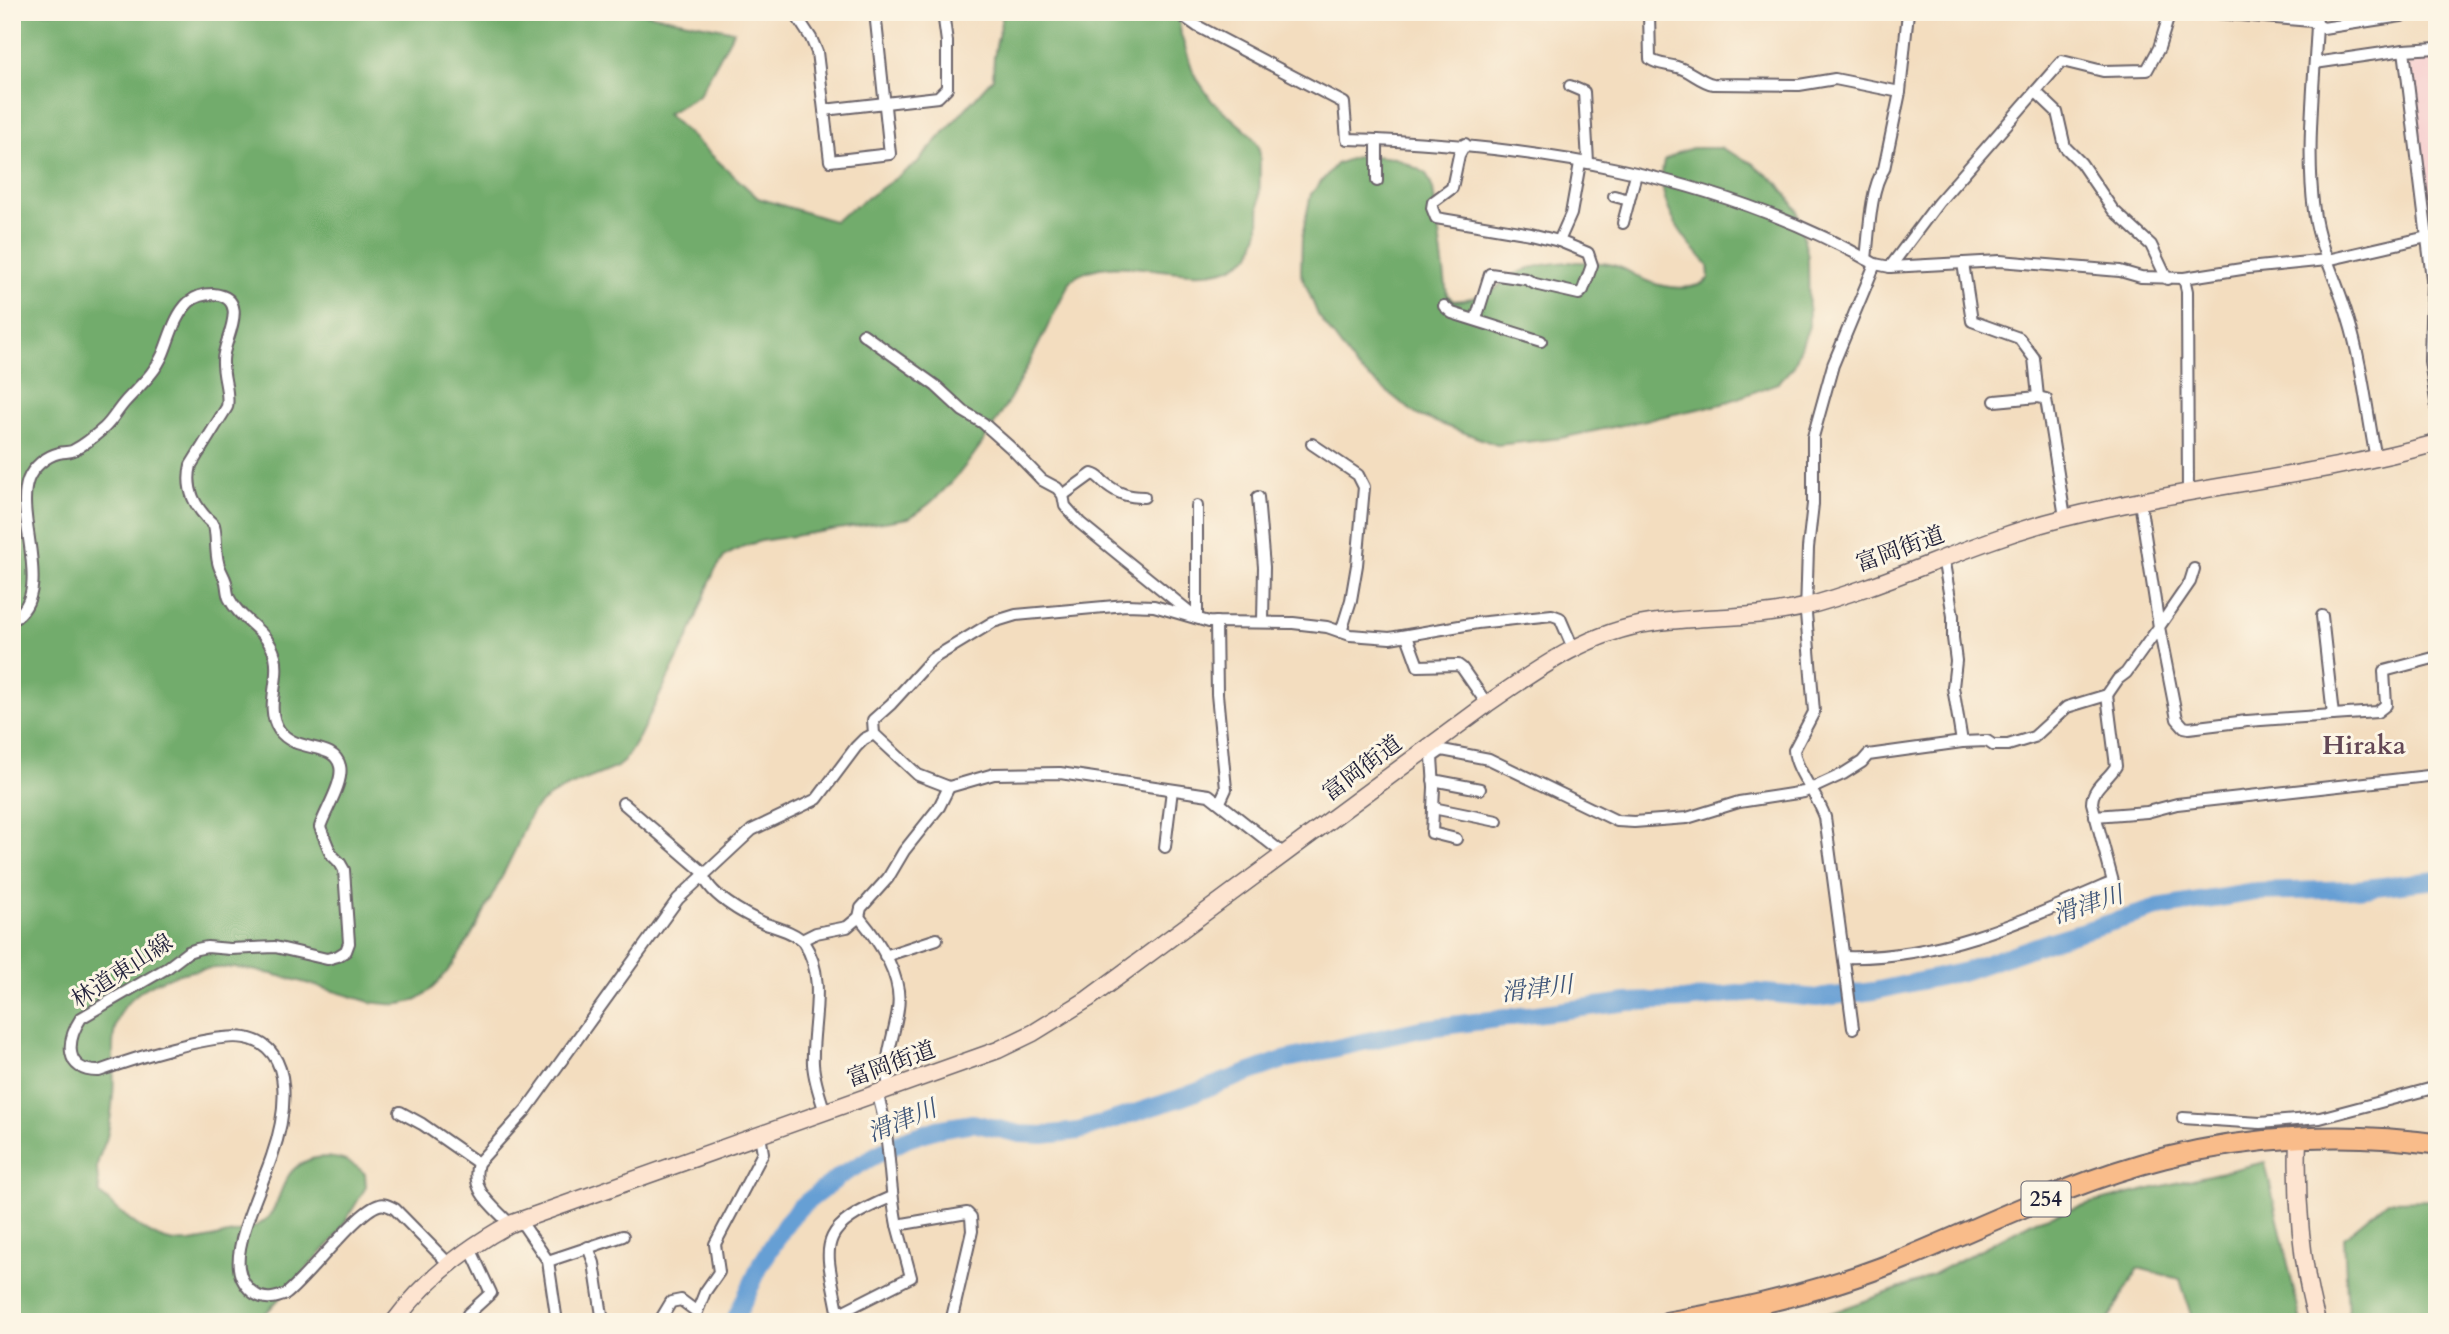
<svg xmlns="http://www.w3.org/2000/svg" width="2449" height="1334" font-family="Cardo,'Noto Serif JP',serif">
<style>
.built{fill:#f7d0d0}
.forest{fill:#72ac6c;stroke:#4a6754;stroke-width:2}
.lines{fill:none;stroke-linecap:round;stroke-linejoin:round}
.river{stroke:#669fd4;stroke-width:18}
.street-casing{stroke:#6b6369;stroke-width:14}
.secondary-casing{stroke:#6b6369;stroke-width:19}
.highway-casing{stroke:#6b6369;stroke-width:23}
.street{stroke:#fff;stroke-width:10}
.secondary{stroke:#fde4d0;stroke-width:16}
.highway{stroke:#f9bc8a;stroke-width:19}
.labels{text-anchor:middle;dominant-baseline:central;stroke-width:6;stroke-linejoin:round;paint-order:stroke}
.shield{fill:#fcf5e5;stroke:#63616e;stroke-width:2}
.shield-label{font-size:21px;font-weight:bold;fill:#22223b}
.street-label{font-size:23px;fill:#22223b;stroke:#fcf5e5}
.water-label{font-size:24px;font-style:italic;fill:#3d5478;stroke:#fcf5e5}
.quarter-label{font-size:26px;font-weight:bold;fill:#634755;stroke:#fcf5e5}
</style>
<rect width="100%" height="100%" fill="#fcf5e5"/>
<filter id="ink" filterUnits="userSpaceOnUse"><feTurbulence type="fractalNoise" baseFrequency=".0143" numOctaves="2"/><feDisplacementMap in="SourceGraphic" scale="14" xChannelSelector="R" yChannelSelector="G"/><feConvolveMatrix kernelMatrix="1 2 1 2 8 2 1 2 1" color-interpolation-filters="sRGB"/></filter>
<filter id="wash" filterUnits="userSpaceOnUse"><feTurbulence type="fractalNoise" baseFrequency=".00686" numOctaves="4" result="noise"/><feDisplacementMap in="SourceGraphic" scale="28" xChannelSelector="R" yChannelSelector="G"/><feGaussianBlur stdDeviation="1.57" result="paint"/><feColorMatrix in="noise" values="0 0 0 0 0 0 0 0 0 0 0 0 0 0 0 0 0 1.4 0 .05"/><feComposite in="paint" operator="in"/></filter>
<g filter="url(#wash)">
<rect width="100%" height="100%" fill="#f3ddbf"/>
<!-- built -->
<polygon class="built" points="2437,52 2437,286 2407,59 2411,54"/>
<!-- forest -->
<g class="forest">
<path d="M12 12H638L734 31 699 95 667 114 758 198 834 221 916 164 993 78 994 56 1003 12H1178L1181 35 1194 74 1212 101 1251 135 1258 145 1260 154 1259 230 1251 255C1243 260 1235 267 1227 269 1179 285 1114 248 1071 280 1034 352 980 477 909 518L761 541 744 546 725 556 714 572 689 636 639 737 624 761 617 767C593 778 549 790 533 811 525 822 521 837 515 850 496 888 455 981 417 999 401 1007 385 1004 370 1002 329 990 288 976 246 969 206 963 137 977 119 1016 108 1041 116 1070 113 1095 112 1109 110 1124 107 1137 104 1147 97 1158 97 1168 97 1176 99 1186 100 1194 120 1211 140 1232 166 1240 183 1246 207 1239 224 1235 237 1232 253 1230 264 1221 280 1208 279 1184 293 1170 313 1150 347 1155 365 1174L366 1187 336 1237 268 1311 252 1322H12Z"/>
<path d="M1692 148H1721L1752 163 1779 184 1797 210 1808 256 1809 326 1794 366 1778 383 1722 404 1561 438 1497 445 1417 415 1357 368 1318 315 1301 273 1302 236 1311 194 1336 164 1361 155 1395 158 1426 173 1433 189 1447 294 1453 301C1467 300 1482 296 1495 289 1501 286 1506 280 1512 276 1540 261 1572 261 1602 263 1620 264 1631 274 1647 281 1664 288 1696 293 1709 278L1708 265C1682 237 1654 202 1664 161L1678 153Z"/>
<polygon points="2265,1162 2301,1322 2193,1322 2180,1279 2138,1268 2107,1322 1806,1322 1920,1281 2036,1220 2091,1203"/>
<polygon points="2437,1200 2437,1322 2352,1322 2348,1314 2344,1237 2388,1201"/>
</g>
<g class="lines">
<!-- river -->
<polyline class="river" points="734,1322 761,1264 787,1222 800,1207 843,1174 876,1155 907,1139 937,1129 973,1123 1020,1134 1043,1135 1079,1131 1180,1098 1283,1060 1421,1029 1627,1002 1684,1000 1755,992 1817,998 1874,991 1962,972 2054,940 2158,908 2255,892 2356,889 2437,880"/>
</g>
</g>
<g filter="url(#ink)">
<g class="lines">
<!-- street casing -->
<g class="street-casing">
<g id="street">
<polyline points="794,12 811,38 817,52 830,161 890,154 875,12"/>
<path d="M1177 12 1197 26 1344 103 1347 139C1527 144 1716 173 1875 264L1890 267 2000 261 2120 271 2141 277 2184 278 2248 268 2327 260 2427 237"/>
<polyline points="2205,12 2311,21 2323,28 2401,16 2402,12"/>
<path d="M2316 12 2317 25C2314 86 2306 150 2314 211 2319 249 2338 282 2348 318 2362 363 2367 412 2376 459"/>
<path d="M1649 13 1650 59C1658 65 1668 64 1677 67 1690 70 1699 81 1713 84L1799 85 1835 79 1900 92"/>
<polyline points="2437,48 2404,50 2432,279 2430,361 2437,408"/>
<polyline points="2315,63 2404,50"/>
<polyline points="1570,86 1584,92 1588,162"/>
<polyline points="2036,92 2057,112 2065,147 2081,163 2113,210 2151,245 2167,279"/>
<polyline points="824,110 938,97 947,88 947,42 943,12"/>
<polyline points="1377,140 1377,181"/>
<polyline points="1465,144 1459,155 1452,188 1433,202 1432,208 1436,218 1531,234 1559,241 1588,253 1592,265 1583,290 1579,294 1535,284 1526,279 1490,274 1476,319"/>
<polyline points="1614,196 1629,200"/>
<polyline points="1623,223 1636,174"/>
<polyline points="1559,241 1571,214 1580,163"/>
<path d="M1866 259C1869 235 1870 188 1884 169L1900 92 1908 12"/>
<polyline points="1963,263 1972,321 2019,338 2034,358 2038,397"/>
<polyline points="1890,267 1938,203 2062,61 2103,71 2147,70 2159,48 2170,12"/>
<polyline points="2184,278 2187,291 2188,494"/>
<polyline points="1444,306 1452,313 1541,341"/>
<polyline points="863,334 936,386 963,411 983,423 1010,447 1042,480 1057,488 1063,495 1065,506 1080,523 1192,614"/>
<polyline points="1995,401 2038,397 2046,399 2065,517"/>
<polyline points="1312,444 1358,475 1364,487 1357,565 1351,600 1341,632"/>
<path d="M1063 495 1092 474C1100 476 1100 480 1106 484 1119 494 1128 497 1144 497"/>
<polyline points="1258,497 1264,567 1263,621"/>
<polyline points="1943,557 1953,616 1953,638 1956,661 1953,687 1962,742"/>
<polyline points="2194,569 2190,582 2159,627 2177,719 2184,727 2189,728 2247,721 2377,712 2386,705 2384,671 2437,657"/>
<polyline points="2322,616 2333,715"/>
<polyline points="1197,618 1197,506"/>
<path d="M12 620C56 594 14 519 28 480 33 467 46 456 59 453 64 451 70 453 74 450 84 445 96 435 104 428 112 421 117 411 124 403 138 387 154 375 163 354 170 337 175 315 189 302 196 296 204 294 213 294 253 298 223 340 223 360 222 376 230 392 227 407L191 465C185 490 195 508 214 525 217 537 215 550 218 562 219 569 224 575 226 582 227 587 227 593 229 598 240 621 268 630 275 656 281 681 264 707 279 730 296 754 334 741 340 766 344 782 325 811 320 827L331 854 340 863 344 870 349 943 346 951 338 956 327 959 275 947 230 949 207 947 197 949 188 952 167 968 81 1018C66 1041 64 1072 99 1071 130 1060 215 1032 245 1038 298 1047 285 1119 272 1156 263 1184 235 1239 239 1268 240 1278 247 1289 255 1294 265 1301 276 1298 286 1294 308 1277 357 1211 379 1205 385 1203 389 1206 395 1209L449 1264"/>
<polyline points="1216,622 1217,694 1226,789 1220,802"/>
<polyline points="1407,636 1418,666 1458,665 1462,668 1487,704"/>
<polyline points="1430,745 1442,750 1489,759 1617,821 1634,822 1687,818 1739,802 1804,792 1843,774 1862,762 1868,755 1962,742 1987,741 1993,745 2008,745 2034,737 2067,707 2107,695 2118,679 2126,673 2159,627 2140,502"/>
<polyline points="1442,750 1432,757 1434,787 1432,833 1456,839"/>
<polyline points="1433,780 1480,789"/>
<path d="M623 803 702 871C706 894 745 915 766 924 778 928 797 933 804 943 828 979 811 1025 813 1064 814 1080 820 1097 825 1112"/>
<polyline points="1433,808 1497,821"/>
<polyline points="2095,816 2147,812 2177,804 2437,775"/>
<polyline points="1165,847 1172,790"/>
<polyline points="1284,854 1209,795 1060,773 994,774 949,787 918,775 874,734 873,720 891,704 932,659 993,622 1016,615 1126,605 1154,606 1209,622 1293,623 1327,627 1350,635 1390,638 1477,623 1552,615 1560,618 1573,648"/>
<path d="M859 917C879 941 903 977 898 1009 895 1035 881 1064 890 1089"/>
<polyline points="802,940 816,933 847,927 859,917 861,908 888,878 904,851 939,807 949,787"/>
<polyline points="885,956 937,939"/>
<path d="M1844 957C1939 960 2028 919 2113 882L2092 803C2092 787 2109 779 2116 766L2107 695"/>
<path d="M1853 1028 1825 817C1818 796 1795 770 1794 750L1814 712 1806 613 1808 548 1813 504V437L1833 365 1875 264"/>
<path d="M877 1093C891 1135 888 1182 897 1225L967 1213 971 1217 972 1231 951 1322"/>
<polyline points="400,1112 422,1124 478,1163"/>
<polyline points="2183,1118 2260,1123 2320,1118 2437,1087"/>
<polyline points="520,1220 548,1261 557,1322"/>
<path d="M510 1224C492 1205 470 1191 478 1163L526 1110 678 899 752 830 817 799 856 747 864 739 874 734"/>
<polyline points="588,1247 594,1263 603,1322"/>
<polyline points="548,1261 623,1236"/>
<polyline points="838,1314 911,1277 897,1225"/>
<polyline points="466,1322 468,1314 491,1293 470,1248"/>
<polyline points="659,1322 671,1302 681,1300 697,1312 705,1292 719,1272 715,1244 763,1153 760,1135"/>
<path d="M840 1322C827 1246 809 1232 891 1197"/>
</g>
</g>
<!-- secondary casing -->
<g class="secondary-casing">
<g id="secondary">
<path d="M2298 1138C2296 1197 2301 1265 2317 1322"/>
<path d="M394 1322C425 1280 464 1249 510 1224L998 1050 1033 1033 1088 999 1487 704C1539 668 1588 632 1651 623 1702 616 1754 619 1804 607 1892 584 1975 540 2064 518 2187 487 2314 477 2437 443"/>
</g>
</g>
<!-- highway casing -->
<g class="highway-casing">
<path id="highway" d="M1668 1322C1748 1309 1827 1290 1903 1259 1988 1224 2073 1181 2164 1158 2252 1136 2347 1131 2437 1144"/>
</g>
<!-- street -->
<use href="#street" class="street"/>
<!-- secondary -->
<use href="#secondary" class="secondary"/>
<!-- highway -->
<use href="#highway" class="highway"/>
</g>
</g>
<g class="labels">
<!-- shield labels -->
<rect class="shield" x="2021.5" y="1181.5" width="49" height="35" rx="5"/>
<g class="shield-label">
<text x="2046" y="1199">254</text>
</g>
<!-- street labels -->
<g class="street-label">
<text transform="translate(1900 549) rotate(-20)">富岡街道</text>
<text transform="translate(1362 768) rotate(-37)">富岡街道</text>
<text transform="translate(122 971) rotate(-33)">林道東山線</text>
<text transform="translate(891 1064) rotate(-20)">富岡街道</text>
</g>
<!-- water labels -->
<g class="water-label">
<text transform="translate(2088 905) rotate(-18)">滑津川</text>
<text transform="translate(1537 989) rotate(-7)">滑津川</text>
<text transform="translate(902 1121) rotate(-22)">滑津川</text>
</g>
<!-- quarter labels -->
<g class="quarter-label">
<text x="2364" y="745">Hiraka</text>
</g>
</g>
<!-- margin -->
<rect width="2449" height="1334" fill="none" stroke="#fcf5e5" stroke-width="42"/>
</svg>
